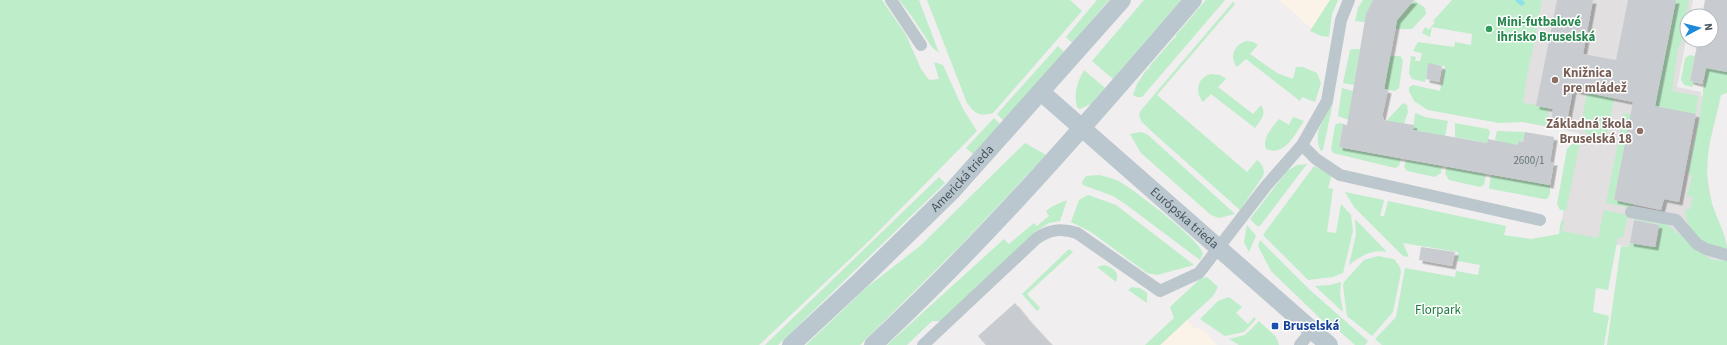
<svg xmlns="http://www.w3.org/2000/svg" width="1727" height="345" font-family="'Source Sans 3',sans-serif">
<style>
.commercial{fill:#fbf3e7}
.education{fill:#e1dfe0}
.green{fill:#bdedc9}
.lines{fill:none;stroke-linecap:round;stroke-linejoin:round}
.stream{stroke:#8be2e9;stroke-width:5}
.building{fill:#c8ccd0;filter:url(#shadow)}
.street{stroke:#bcc7cd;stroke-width:12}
.secondary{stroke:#bac7cf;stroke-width:18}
.leisure-dot{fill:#2e9e5b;stroke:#fff;stroke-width:1.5}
.education-dot{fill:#8d6e63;stroke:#fff;stroke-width:1.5}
.transit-dot{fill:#1a4fb4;stroke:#fff;stroke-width:1.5}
.labels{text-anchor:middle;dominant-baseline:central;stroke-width:3;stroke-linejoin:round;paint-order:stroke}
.number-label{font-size:11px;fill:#667278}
.leisure-label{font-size:13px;font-weight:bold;fill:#27864d;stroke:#fff;text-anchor:start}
.education-label{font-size:13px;font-weight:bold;fill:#785e54;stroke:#fff;text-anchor:start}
.street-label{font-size:13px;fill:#46545b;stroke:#fff}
.park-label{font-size:13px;fill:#197a3d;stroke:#fff}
.transit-label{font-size:13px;font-weight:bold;fill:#164399;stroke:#fff;text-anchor:start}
</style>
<defs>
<filter id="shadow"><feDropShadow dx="3.5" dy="3.5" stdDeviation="0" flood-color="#0004"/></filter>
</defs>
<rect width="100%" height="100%" fill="#f0eeee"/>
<!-- commercial -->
<g class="commercial">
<polygon points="1278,0 1330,0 1312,28 1304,23 1296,14"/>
<polygon points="1187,320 1193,327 1205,331 1217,345 1160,345"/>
</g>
<!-- education -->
<polygon class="education" points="1525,0 1693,0 1690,16 1687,16 1687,35 1677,87 1701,92 1701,96 1719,105 1708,148 1707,175 1712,204 1727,246 1727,261 1618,245 1559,234 1579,133 1502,118"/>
<!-- green -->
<g class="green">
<polygon points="0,0 882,0 906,35 921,69 929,80 939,79 934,62 943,65 963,109 977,131 869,241 759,345 0,345"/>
<polygon points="899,0 919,0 939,53 932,47 910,14"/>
<path d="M927 0H1070L1082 11 993 113C980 117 975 114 967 103Z"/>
<polygon points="1097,0 1109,0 1072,43 1066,37"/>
<polygon points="1144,0 1181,0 1113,79 1092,61"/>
<polygon points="1206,0 1225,0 1142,97 1137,97 1133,95 1137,84 1147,69 1150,69 1149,67 1175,37 1176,38 1176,35"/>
<polygon points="1330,0 1338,0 1332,14 1329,37 1321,36 1310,31"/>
<polygon points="1363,0 1374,0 1365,22 1355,21 1358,8"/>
<polygon points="1414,0 1425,8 1426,14 1412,29 1395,29 1397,20"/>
<polygon points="1452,0 1542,0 1539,16 1537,16 1539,17 1535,38 1533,37 1535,39 1531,59 1529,59 1530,60 1526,81 1524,81 1526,82 1523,102 1520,102 1549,108 1546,126 1523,122 1499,123 1428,110 1414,101 1409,91 1409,87 1413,85 1440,91 1445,66 1428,64 1425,82 1412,79 1409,73 1411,56 1416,57 1415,61 1420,61 1422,53 1413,51 1418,42 1454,47 1455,42 1471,45 1472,34 1432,27 1430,37 1422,33 1425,27 1429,30 1435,22 1433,21"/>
<polygon points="1676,0 1689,0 1681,44 1678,48 1672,91 1698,96 1696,114 1655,106"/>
<path d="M1233 2 1235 4 1157 95 1247 172 1257 160C1263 165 1265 169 1263 176L1240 210 1149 129 1141 121 1139 114 1142 109Z"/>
<path d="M1246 41 1253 42 1258 45 1250 54 1277 73 1293 79 1296 67H1303L1317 73 1321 83 1315 102 1302 97 1300 101 1246 59 1237 67C1229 57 1234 45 1246 41Z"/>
<polygon points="1058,46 1064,52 1004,121 997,114"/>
<polygon points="1353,49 1360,49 1354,85 1343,83 1350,50"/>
<polygon points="1690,55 1695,56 1690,81 1695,82 1692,87 1684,85 1681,80 1685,58"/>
<polygon points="1390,56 1400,56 1403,60 1399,88 1395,91 1384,89"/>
<path d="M1706 68 1727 69V93L1721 95C1713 132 1701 161 1711 200 1714 214 1727 235 1727 249 1720 247 1709 246 1702 242 1691 235 1686 221 1685 209L1690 210 1693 197 1687 196 1692 176 1688 173 1700 115Z"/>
<path d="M1084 70 1105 88 1091 104 1080 109 1077 107C1073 93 1078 81 1084 70Z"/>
<path d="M1212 74 1220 75 1226 79 1218 87 1253 114 1261 105C1267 114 1261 120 1255 128L1211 94 1203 102C1194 91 1198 76 1212 74Z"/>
<polygon points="1342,88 1353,91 1349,120 1338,116"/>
<polygon points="1587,93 1614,98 1606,140 1589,136 1581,126"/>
<path d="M1333 102 1323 150 1321 151C1312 133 1324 119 1333 102Z"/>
<polygon points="1403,103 1407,105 1408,112 1404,124 1387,125 1388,119"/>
<polygon points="1415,113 1425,117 1448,121 1445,136 1413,130"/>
<polygon points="1624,113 1631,114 1614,199 1634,204 1632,208 1606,203"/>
<path d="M1293 117 1304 121C1295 134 1285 157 1266 149 1262 137 1272 128 1279 119L1289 125Z"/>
<polygon points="994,118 1000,124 973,154 966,148"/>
<polygon points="1341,123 1343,124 1339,147 1401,159 1399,166 1395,168 1333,153 1331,149 1335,126 1336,124"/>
<polygon points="1455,123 1488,129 1490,132 1487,143 1455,137"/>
<polygon points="1497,131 1525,132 1523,142 1519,141 1517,156 1496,145 1497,140 1495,140"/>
<polygon points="1140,132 1147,134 1235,214 1219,218 1211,215 1141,153 1130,134"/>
<polygon points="1580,142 1566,211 1560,210 1557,204 1567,149 1573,143"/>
<polygon points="1025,143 1046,155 961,245 860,345 806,345 866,288 920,246"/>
<polygon points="1406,160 1442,166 1441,173 1435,177 1407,171 1404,167"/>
<polygon points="1307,164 1260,226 1257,226 1250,219 1287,171 1297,165"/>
<polygon points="1314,166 1332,175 1328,188 1333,189 1327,232 1336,233 1341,204 1351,215 1353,231 1343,273 1333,277 1308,280 1263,235"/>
<polygon points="1447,167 1486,174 1484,185 1480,187 1449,180 1445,173"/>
<path d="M1099 175C1107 177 1115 179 1122 183 1136 192 1201 240 1203 254L1200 260 1124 203 1113 196 1083 185 1082 182 1086 176Z"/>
<polygon points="1491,175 1550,185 1550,194 1547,199 1544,199 1491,189 1489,188"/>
<polygon points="939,177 945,183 778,345 765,345"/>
<polygon points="1345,192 1384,200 1380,216 1384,216 1388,201 1506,226 1504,235 1531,239 1559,234 1561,221 1564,221 1562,231 1598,238 1604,210 1628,215 1623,238 1618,237 1608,290 1596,288 1593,312 1609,316 1604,345 1382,345 1375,339 1396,317 1405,268 1455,277 1456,271 1478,275 1480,265 1457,261 1458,252 1403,243 1409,257 1403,256 1354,207"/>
<polygon points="1088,195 1116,205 1194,265 1157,275 1147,273 1091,232 1071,222 1079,200"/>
<polygon points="1067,200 1060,221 1049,223 1035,232 941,321 932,321 907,345 887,345 1004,239 1009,244 1034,223 1037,226 1049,216 1046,211 1053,206"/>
<polygon points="1635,216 1664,222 1710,259 1727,261 1727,345 1607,345 1621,246 1629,247 1630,243 1657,247 1660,228 1657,227 1658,224 1634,220"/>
<path d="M1355 219 1387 252C1372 249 1360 256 1349 265L1356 234Z"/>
<polygon points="1247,225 1256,236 1249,252 1244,242"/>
<polygon points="1260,240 1311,291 1368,341 1365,345 1355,345 1329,322 1327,325 1271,271 1258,246"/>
<polygon points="1069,249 1073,252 1027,294 1040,308 1037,311 1022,294"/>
<polygon points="1378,256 1394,259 1400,267 1401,272 1393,312 1372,336 1347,316 1343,286 1344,282 1364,260"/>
<path d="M1104 265C1113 267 1120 273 1116 282L1097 267Z"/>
<polygon points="1207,277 1218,287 1213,296 1160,345 1145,345 1174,318 1170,307 1200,279"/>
<polygon points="1341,282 1340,294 1343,312 1315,286 1330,285"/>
<polygon points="1132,287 1140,288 1147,293 1147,303 1128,290"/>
<polygon points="1229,297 1242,307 1236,313 1248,324 1254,317 1256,319 1244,332 1225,336 1200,319 1218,301"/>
<polygon points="1259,321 1276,337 1279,345 1239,345 1229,339 1245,335"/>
</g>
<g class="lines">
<!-- stream -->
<polyline class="stream" points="1518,0 1522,3"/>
</g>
<!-- building -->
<g class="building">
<polygon points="1373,0 1414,0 1397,20 1384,89 1388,90 1382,117 1384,117 1383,120 1414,125 1413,130 1487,143 1488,139 1518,145 1519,141 1523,142 1525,132 1554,137 1550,162 1554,162 1550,185 1339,147 1343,124 1347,125 1366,14"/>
<polygon points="1557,0 1593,0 1583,54 1616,60 1628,0 1676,0 1655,106 1696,114 1679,202 1664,199 1661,210 1614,200 1633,102 1573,90 1566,126 1551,123 1553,109 1536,106"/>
<polygon points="1705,0 1727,0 1727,72 1706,68 1702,84 1690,81 1698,40 1711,40 1711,16 1702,16"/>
<polygon points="1428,63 1442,66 1439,82 1426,79"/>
<polygon points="1634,220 1659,225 1655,247 1630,243"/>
<polygon points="1421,247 1455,252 1452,266 1419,260"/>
<polygon points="1015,303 1027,318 1052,345 986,345 978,336"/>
</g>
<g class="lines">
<!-- street -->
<g class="street">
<polyline points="891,0 921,45"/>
<polyline points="1302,145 1316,159 1340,175 1540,220"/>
<polyline points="1631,212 1676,220 1697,244 1706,249 1727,255"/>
<path d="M923 345 1037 238C1050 229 1062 228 1077 233L1160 291 1199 273 1266 186 1302 145 1327 101 1341 20 1349 0"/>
<polyline points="1300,345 1312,330"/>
</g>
<!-- secondary -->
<g class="secondary">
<path id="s1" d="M1041 92 1329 345"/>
<path id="s2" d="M791 345 861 280 952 191 1122 0"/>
<path d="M873 345C988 238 1091 119 1193 0"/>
</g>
</g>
<!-- markers -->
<circle class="leisure-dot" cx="1489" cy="29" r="4"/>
<g class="education-dot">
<circle cx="1555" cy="80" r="4"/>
<circle cx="1640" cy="131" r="4"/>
</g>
<rect class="transit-dot" x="1271" y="322" width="8" height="8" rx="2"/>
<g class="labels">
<!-- number labels -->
<g class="number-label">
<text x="1529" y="160">2600/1</text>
</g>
<!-- leisure labels -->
<g class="leisure-label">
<text x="1497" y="22">Mini-futbalové<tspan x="1497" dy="15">ihrisko Bruselská</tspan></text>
</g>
<!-- education labels -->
<g class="education-label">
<text x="1563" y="73">Knižnica<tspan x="1563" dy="15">pre mládež</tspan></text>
<text x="1632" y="124" text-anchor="end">Základná škola<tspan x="1632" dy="15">Bruselská 18</tspan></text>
</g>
<!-- street labels -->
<g class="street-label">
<text stroke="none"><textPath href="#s2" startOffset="239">Americká trieda</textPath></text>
<text stroke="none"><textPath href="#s1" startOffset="191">Európska trieda</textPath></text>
</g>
<!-- park labels -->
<g class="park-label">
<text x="1438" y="310">Florpark</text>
</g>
<!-- transit labels -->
<g class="transit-label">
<text x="1283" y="326">Bruselská</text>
</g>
</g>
<!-- north arrow -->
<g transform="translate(1699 28) rotate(83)"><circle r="19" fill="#ffffff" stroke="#b5bbbd"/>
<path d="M0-3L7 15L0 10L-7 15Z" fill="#1d89db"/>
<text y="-6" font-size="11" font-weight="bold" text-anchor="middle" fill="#46545b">N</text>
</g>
</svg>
